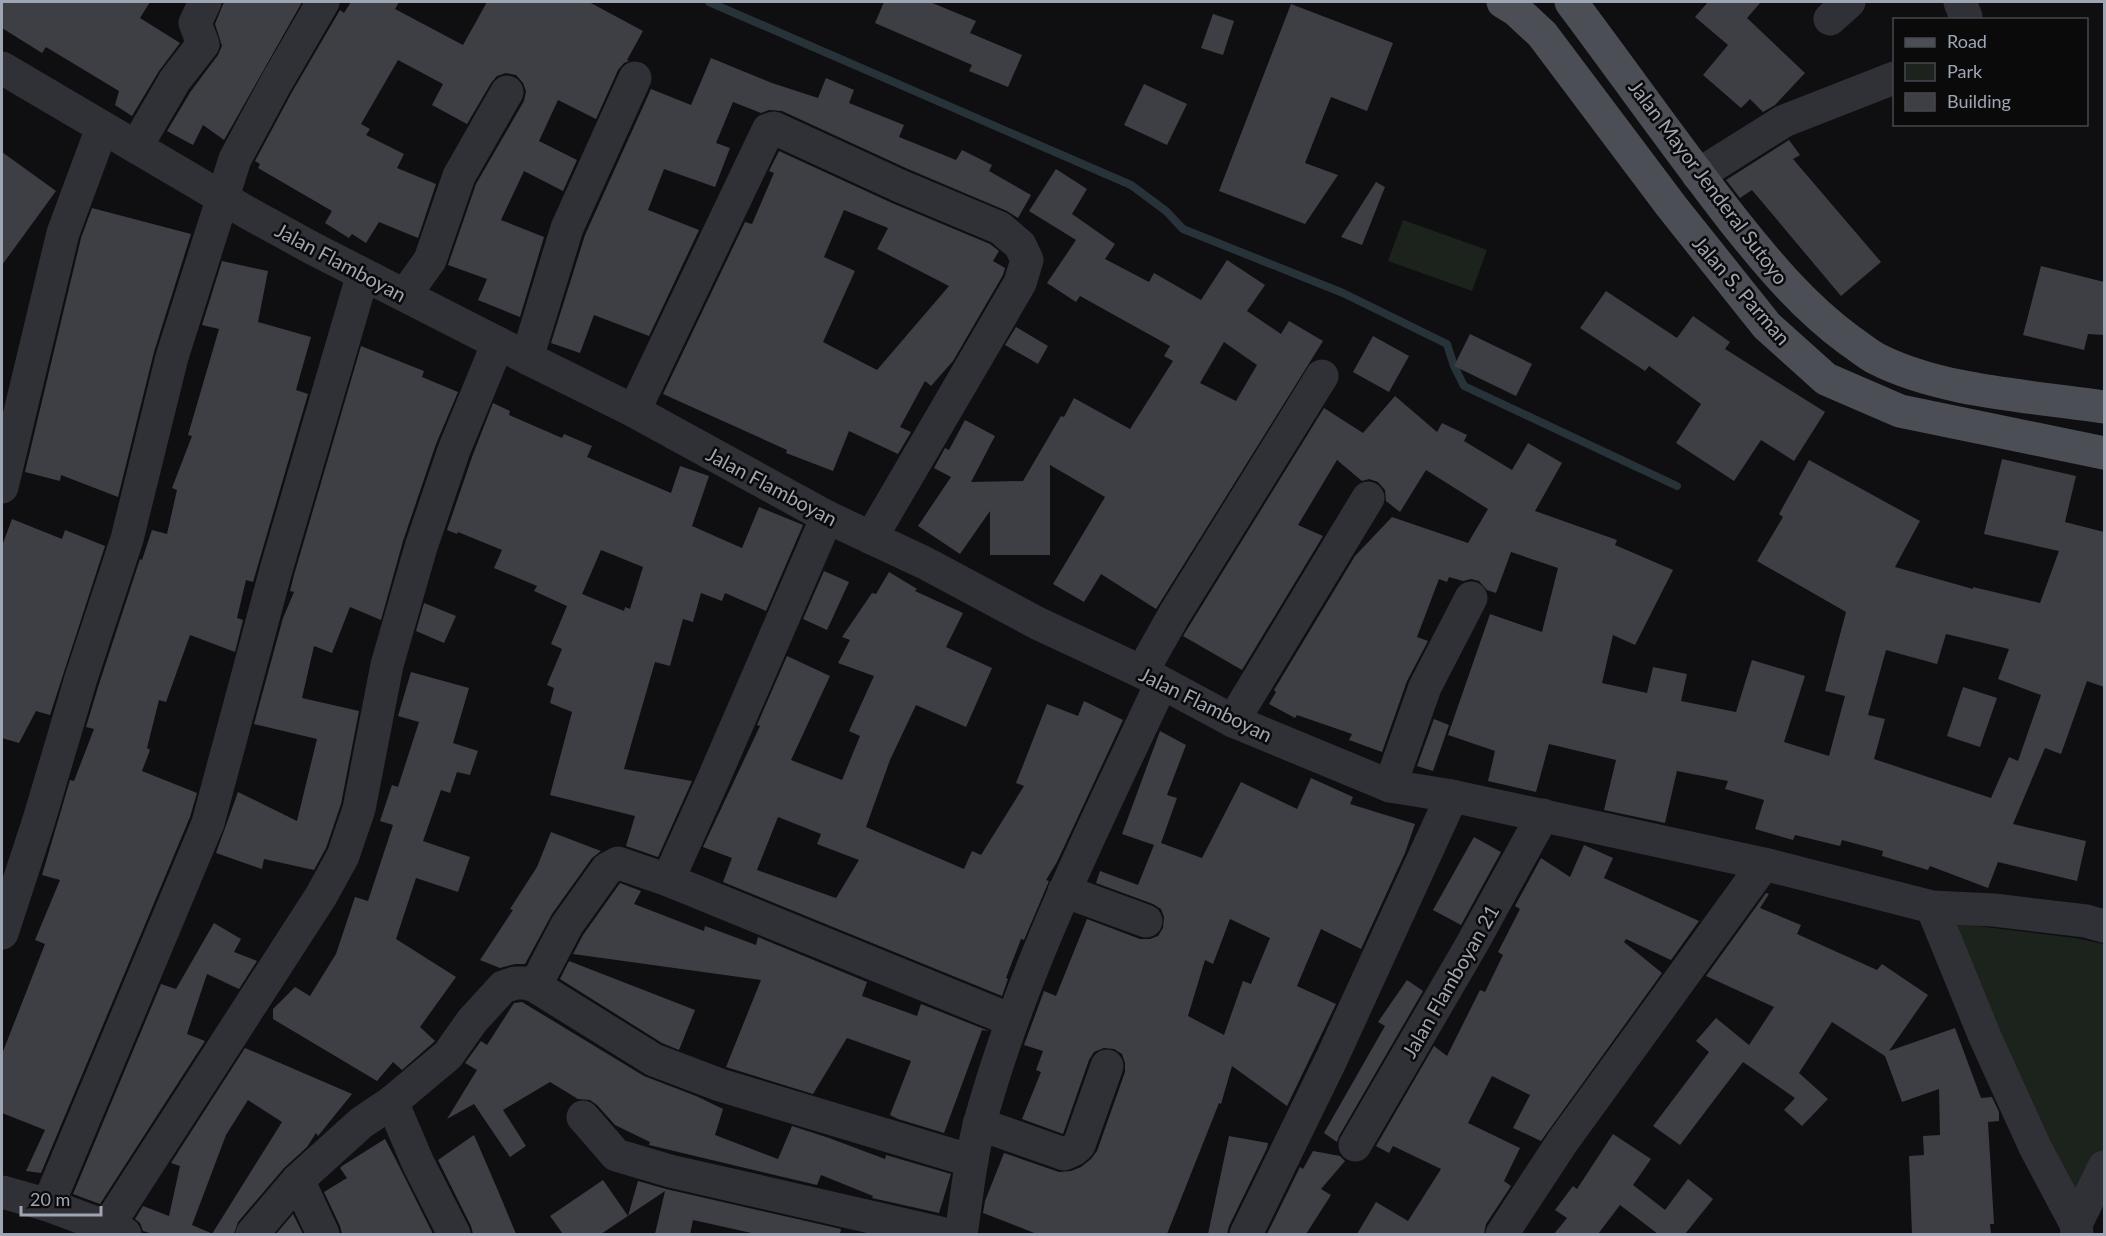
<svg xmlns="http://www.w3.org/2000/svg" width="2106" height="1236" font-family="Lato,sans-serif">
<style>
.green{fill:#1b231c}
.lines{fill:none;stroke-linecap:round;stroke-linejoin:round}
.stream{stroke:#283339;stroke-width:8}
.building{fill:#3e3f44;fill-rule:evenodd}
.minor{stroke:#303136;stroke-width:33}
.major{stroke:#4c4e55;stroke-width:33}
.labels{text-anchor:middle;dominant-baseline:central;stroke-width:5;stroke-linejoin:round;paint-order:stroke}
.street-label{font-size:20px;fill:#9fa6b3;stroke:#0a0a0b}
</style>
<rect width="100%" height="100%" fill="#0f0f11"/>
<!-- green -->
<g class="green">
<polygon points="1403,220 1487,250 1472,291 1388,261"/>
<polygon points="1953,923 2075,938 2104,944 2104,1185 2080,1232"/>
</g>
<g class="lines">
<!-- stream -->
<polyline class="stream" points="709,2 1131,185 1166,211 1183,229 1343,293 1447,344 1454,366 1464,386 1677,486"/>
</g>
<!-- building -->
<g class="building">
<polygon points="2,2 150,2 140,18 180,43 159,71 132,116 115,105 119,91 46,47 42,53 2,28"/>
<polygon points="224,2 302,2 224,140 203,125 193,145 167,131 191,91 218,55 222,46 215,24"/>
<polygon points="351,2 399,2 395,9 463,45 487,2 589,2 643,31 627,60 629,61 624,63 618,70 596,119 558,100 539,141 577,160 563,191 524,171 501,220 544,237 520,317 478,300 487,279 448,265 476,184 524,101 526,91 523,83 516,75 506,73 497,76 491,83 467,124 432,105 443,84 398,60 361,124 370,129 366,135 404,154 397,168 436,184 418,238 379,222 366,243 352,234 349,238 325,223 332,211 258,168 260,164 255,161 292,92 340,10 344,13"/>
<polygon points="884,2 930,2 976,21 970,33 1022,55 1008,87 969,71 972,65 875,23"/>
<polygon points="1708,2 1761,2 1747,18 1805,73 1775,105 1763,112 1750,99 1741,108 1703,75 1728,45 1695,17"/>
<polygon points="1291,4 1393,43 1367,111 1331,97 1305,163 1338,175 1305,224 1219,191"/>
<polygon points="1213,14 1234,21 1223,55 1201,48"/>
<polygon points="711,58 772,83 818,98 826,78 854,90 849,103 904,125 899,137 956,160 962,150 992,165 989,171 1031,195 1018,218 1007,211 908,169 782,111 769,110 761,113 733,102 716,143 730,148 715,187 664,169 648,210 699,230 649,336 594,315 580,353 551,343 585,235 651,89 691,105"/>
<polygon points="1144,84 1187,104 1167,145 1124,125"/>
<polygon points="1789,140 1800,155 1793,159 1881,262 1841,296 1752,190 1740,198 1726,180"/>
<path d="M779 151 892 203 990 244 999 251 993 261 1005 268 1003 275 953 361 931 386 925 381 900 427 911 432 898 454 849 431 833 471 786 453 787 450 663 394 745 222 752 224 774 173 769 171ZM844 210 888 228 877 249 949 286 877 370 823 342 855 271 824 257Z"/>
<polygon points="2,152 56,191 2,265"/>
<path d="M1056 169 1087 189 1072 214 1115 244 1105 259 1149 282 1154 273 1201 300 1227 260 1265 285 1247 311 1281 334 1289 321 1323 341 1156 609 1101 574 1084 602 1053 584 1105 497 1050 465V555H990V511L960 554 918 526 951 477 934 468 945 448 949 450 965 420 995 436 971 482 1023 481 1061 416 1064 417 1074 398 1130 429 1173 361 1164 356 1170 346 1080 296 1076 302 1047 283 1076 240 1029 211ZM1224 342 1257 365 1236 401 1200 383Z"/>
<polygon points="1376,182 1385,187 1362,245 1341,237"/>
<polygon points="92,208 191,234 154,352 118,497 61,475 60,481 25,472 81,238"/>
<polygon points="222,261 268,271 258,322 311,337 296,390 308,394 253,582 246,580 237,618 243,620 235,652 190,635 166,702 159,700 147,748 150,750 142,771 197,793 190,817 41,1173 26,1171 45,1130 2,1113 2,1054 45,944 35,940 60,880 42,875 70,780 74,781 94,729 86,727 99,684 140,559 142,560 152,530 167,534 177,490 172,488 192,436 188,435 219,329 202,325"/>
<polygon points="2041,266 2104,282 2104,335 2088,334 2084,350 2023,335"/>
<polygon points="1606,291 1677,338 1693,316 1730,342 1725,349 1825,412 1794,461 1761,440 1734,481 1676,443 1701,404 1649,366 1645,371 1580,328"/>
<polygon points="1016,327 1048,346 1038,364 1005,345"/>
<polygon points="1470,334 1532,364 1516,396 1454,366"/>
<polygon points="1373,336 1409,356 1389,392 1353,372"/>
<polygon points="361,346 424,371 422,377 458,392 436,444 403,541 381,620 350,607 332,653 314,646 302,698 359,711 341,804 326,848 314,870 264,859 262,869 216,853 238,792 297,821 317,739 254,724 283,618 294,592 290,591 294,575"/>
<path d="M1395 396 1437 432 1442 423 1467 435 1464 441 1512 470 1528 443 1562 463 1535 511 1617 540 1615 545 1673 570 1635 645 1613 635 1602 683 1647 693 1653 667 1687 674 1681 701 1736 712 1752 660 1805 676 1784 742 1829 756 1845 696 1825 691 1846 612 1757 561 1783 517 1779 514 1809 460 1920 521 1895 567 1973 589V587L2040 603 2059 551 1984 534 2002 459 2076 476 2065 522 2104 532V687L2087 681 2061 754 2045 748 2013 824 2086 841 2077 881 1998 862 1988 888 1930 866 1928 870 1882 856 1883 851 1842 840 1840 846 1795 835 1793 840 1755 829 1764 800 1725 789 1728 781 1677 771 1665 823 1604 810 1616 760 1549 744 1536 792 1488 781 1495 751 1448 735 1490 614 1542 632 1558 568 1511 552 1496 593 1487 590 1479 581 1471 579 1463 581 1449 577 1447 582 1439 579 1417 637 1428 641 1407 681 1382 752 1349 740 1352 734 1297 715 1295 718 1269 704 1276 692 1274 690 1355 556 1392 517 1468 543 1488 509 1426 470 1400 512 1386 501 1385 490 1378 482 1369 479 1362 481 1337 460 1298 525 1323 536 1242 670 1183 636 1324 408 1363 433ZM1946 634 2009 649 1998 679 2041 695 2018 761 2009 757 1991 798 1874 759 1885 719 1868 715 1886 650 1937 664Z"/>
<path d="M493 403 510 411 509 415 562 438 564 434 592 446 587 457 671 493 680 466 709 476 692 526 742 548 759 507 803 525 766 611 725 593 722 601 701 593 693 622 683 619 670 666 655 662 624 769 692 781 658 857 626 846 635 816 550 795 572 712 550 703 554 688 547 685 562 649 551 644 567 606 534 591 537 586 494 568 502 550 458 532 457 534 447 530 472 457ZM601 550 643 567 630 609 625 607 624 611 582 594Z"/>
<polygon points="12,519 62,539 65,530 105,546 50,715 36,711 19,743 2,738 2,546"/>
<polygon points="824,571 849,582 827,630 803,619"/>
<path d="M889 572 917 589 915 591 963 613 946 647 992 668 966 727 916 705 890 760 866 827 964 869 972 851 981 855 1024 786 1016 783 1047 704 1078 716 1084 701 1123 720 1057 862 1046 880 1049 881 1024 940 1021 939 1006 978 1008 979 1002 996 723 882 732 858 703 847 760 726 757 725 787 656 830 676 791 760 842 780 860 736 849 731 874 676 838 663 850 640 842 637 872 593 876 594ZM778 817 821 834 817 844 859 860 836 898 757 870Z"/>
<polygon points="424,603 456,616 444,643 416,631"/>
<polygon points="411,672 469,688 453,743 478,751 470,775 457,772 450,793 441,790 423,841 470,857 458,892 416,878 396,939 456,977 420,1027 435,1041 434,1042 402,1070 393,1062 377,1081 273,1019 273,1009 295,987 310,996 336,954 355,897 368,901 393,825 380,821 392,785 398,787 419,722 398,716"/>
<polygon points="1963,687 1997,698 1980,747 1947,736"/>
<polygon points="1434,719 1449,725 1433,771 1417,766"/>
<path d="M1160 731 1186 745 1167 795 1177 798 1161 843 1202 858 1241 782 1297 809 1311 778 1353 797 1350 804 1415 824 1405 853 1361 949 1321 929 1297 986 1336 1004 1287 1106 1232 1066 1221 1104 1219 1103 1167 1234H1037L983 1213 985 1201 1004 1153 1059 1172 1071 1171 1081 1167 1091 1159 1097 1151 1125 1072V1063L1122 1054 1114 1049 1104 1048 1094 1052 1089 1060 1063 1134 1022 1119 1041 1072 1036 1070 1043 1051 1024 1045 1044 991 1056 996 1087 919 1140 939H1150L1158 936 1163 928 1164 917 1161 909 1153 904 1096 883 1100 871 1138 885 1154 845 1122 834ZM1230 919 1270 938 1251 984 1243 981 1224 1035 1188 1016 1205 960 1213 964Z"/>
<polygon points="551,832 601,851 592,858 552,914 525,964 515,964 500,968 480,960 513,910 510,909 537,867"/>
<polygon points="1474,837 1501,852 1461,925 1433,910"/>
<polygon points="1584,845 1613,858 1604,878 1699,921 1671,960 1626,939 1624,942 1662,973 1541,1141 1513,1128 1530,1095 1492,1076 1468,1123 1520,1148 1504,1181 1511,1186 1486,1224 1484,1234 1357,1234 1376,1202 1408,1221 1441,1169 1393,1146 1389,1153 1376,1146 1434,1046 1447,1056 1480,990 1485,992 1503,955 1498,952 1520,909 1515,906 1541,858 1570,877"/>
<polygon points="620,883 641,891 634,904 704,931 705,926 756,945 758,937 867,982 862,996 917,1016 921,1004 989,1031 982,1030 944,1133 898,1119 890,1115 911,1061 847,1038 813,1094 726,1067 761,980 573,954 583,935"/>
<polygon points="1766,893 1769,894 1760,908 1801,925 1797,934 1877,970 1882,964 1928,995 1889,1051 1955,1028 1981,1098 1992,1097 1999,1112 1999,1121 1988,1122 1994,1224 1990,1224 1991,1234 1912,1234 1909,1156 1924,1155 1923,1136 1940,1135 1939,1089 1902,1102 1885,1056 1832,1022 1799,1073 1828,1099 1802,1126 1784,1110 1795,1098 1743,1062 1680,1145 1653,1126 1709,1052 1696,1041 1716,1018 1749,1045 1774,1007 1706,976"/>
<polygon points="214,923 241,939 234,952 257,961 239,989 207,974 187,1034 205,1041 100,1204 73,1194 161,984 176,989"/>
<polygon points="569,961 695,1010 679,1050 662,1043 560,979"/>
<polygon points="1407,980 1423,991 1339,1136 1337,1142 1324,1133 1385,1026 1378,1022"/>
<polygon points="522,1002 644,1076 696,1096 723,1109 715,1135 778,1159 792,1126 829,1138 885,1159 886,1155 951,1174 939,1213 872,1198 873,1196 821,1175 817,1185 649,1145 650,1142 615,1125 597,1105 590,1100 578,1099 550,1082 503,1110 526,1146 510,1157 474,1104 447,1119 477,1070 465,1063 481,1041 487,1045 514,1003"/>
<polygon points="245,1048 352,1094 318,1136 316,1133 307,1147 284,1168 238,1222 234,1234 212,1234 282,1122 248,1100 226,1135 192,1225 211,1233 211,1234 153,1234 143,1231 140,1223 135,1219 143,1206 169,1216 180,1166 171,1163"/>
<polygon points="1613,1134 1651,1159 1633,1185 1665,1210 1688,1179 1713,1199 1685,1234 1658,1234 1620,1205 1598,1234 1554,1234 1567,1218 1555,1210 1573,1186 1577,1189"/>
<polygon points="474,1135 499,1193 516,1234 473,1234 471,1226 438,1160"/>
<polygon points="1229,1136 1268,1143 1267,1148 1229,1226 1227,1234 1208,1234"/>
<polygon points="385,1139 397,1162 433,1234 342,1234 340,1226 324,1192 347,1178 340,1168 342,1166"/>
<polygon points="1313,1151 1340,1156 1345,1161 1321,1189 1331,1195 1306,1234 1267,1234 1300,1167 1303,1169"/>
<polygon points="603,1180 628,1216 638,1181 666,1189 841,1229 840,1234 756,1234 693,1220 690,1234 655,1234 665,1191 601,1234 563,1234 550,1216"/>
<polygon points="293,1214 303,1234 276,1234"/>
</g>
<g class="lines">
<!-- minor -->
<g class="minor">
<polyline points="1960,2 1966,17 1965,20"/>
<polyline points="1830,19 1849,2"/>
<polyline points="2,68 250,214 310,247 527,358 634,411 827,517 925,563 1037,623 1142,672 1233,721 1390,786 1452,796 1764,864 1932,907 1994,910 2086,921 2104,926"/>
<polyline points="136,147 175,80 203,44 195,23 205,2"/>
<polyline points="1698,175 1784,121 1894,78"/>
<polyline points="405,295 430,260 459,176 507,92"/>
<polyline points="527,358 567,228 635,78"/>
<polyline points="634,411 768,130 774,128 900,186 1000,228 1020,245 1027,260 1020,283 871,538"/>
<polyline points="2,487 63,233 102,128"/>
<polyline points="1142,672 1174,615 1322,376"/>
<polyline points="1233,721 1368,498"/>
<polyline points="1390,786 1425,687 1471,598"/>
<polyline points="668,880 713,780 827,517"/>
<polyline points="1064,891 1146,921"/>
<polyline points="1932,907 1985,1037 2035,1147 2076,1224"/>
<polyline points="2,933 39,820 81,678 127,539 172,357 235,159 276,83 323,2"/>
<polyline points="535,986 567,925 607,869 618,863 668,880 1011,1020"/>
<polyline points="392,1102 418,1163 454,1234"/>
<polyline points="583,1117 616,1155 670,1171 945,1234"/>
<polyline points="979,1124 1064,1154 1073,1150 1079,1145 1107,1066"/>
<polyline points="1355,1145 1472,944 1543,815"/>
<polyline points="298,1180 323,1234"/>
<polyline points="2,1192 48,1205 125,1234"/>
<polyline points="48,1205 208,823 276,570 363,274"/>
<polyline points="108,1226 321,896 343,856 359,809 387,665 421,547 454,450 498,343"/>
<polyline points="252,1234 298,1180 361,1123 392,1102 448,1055 472,1021 503,987 515,983 525,983 535,986 654,1060 720,1085 972,1161"/>
<path d="M961 1234C967 1197 970 1158 980 1122 1022 969 1094 827 1161 684"/>
<polyline points="1246,1234 1331,1060 1452,796"/>
<polyline points="1502,1234 1563,1141 1764,864"/>
<polyline points="2077,1234 2076,1224 2104,1167"/>
</g>
<!-- major -->
<g class="major">
<polyline points="1503,2 1516,10 1542,34 1672,207 1767,326 1826,379 1900,411 2104,453"/>
<path d="M1571 2C1625 74 1677 148 1733 220 1768 264 1803 306 1849 340 1858 346 1866 353 1875 358 1940 392 2032 396 2104 407"/>
</g>
</g>
<g class="labels">
<!-- street labels -->
<g class="street-label">
<text transform="translate(1709 182) rotate(53)">Jalan Mayor Jenderal Sutoyo</text>
<text transform="translate(341 262) rotate(28)">Jalan Flamboyan</text>
<text transform="translate(1742 290) rotate(49)">Jalan S. Parman</text>
<text transform="translate(772 486) rotate(28)">Jalan Flamboyan</text>
<text transform="translate(1206 704) rotate(26)">Jalan Flamboyan</text>
<text transform="translate(1450 981) rotate(-60)">Jalan Flamboyan 21</text>
</g>
</g>
<!-- border -->
<rect width="2106" height="1236" fill="none" stroke="#9fa6b3" stroke-width="6"/>
<!-- legend -->
<rect x="1893" y="18" width="195" height="108" fill="#0a0a0b" stroke="#46484e" stroke-width="1.5"/>
<rect x="1905" y="38" width="30" height="9" fill="#4c4e55" stroke="#46484e" stroke-width="1.5"/>
<text x="1947" y="48" font-size="18" fill="#9fa6b3">Road</text>
<rect x="1905" y="63" width="30" height="18" fill="#1b231c" stroke="#46484e" stroke-width="1.5"/>
<text x="1947" y="78" font-size="18" fill="#9fa6b3">Park</text>
<rect x="1905" y="93" width="30" height="18" fill="#3e3f44" stroke="#46484e" stroke-width="1.5"/>
<text x="1947" y="108" font-size="18" fill="#9fa6b3">Building</text>
<!-- scale -->
<path d="M21 1206v9h80v-9" fill="none" stroke="#9fa6b3" stroke-width="3"/>
<text x="30" y="1206" font-size="18" fill="#9fa6b3" stroke="#0a0a0b" stroke-width="4.5" paint-order="stroke">20 m</text>
</svg>
